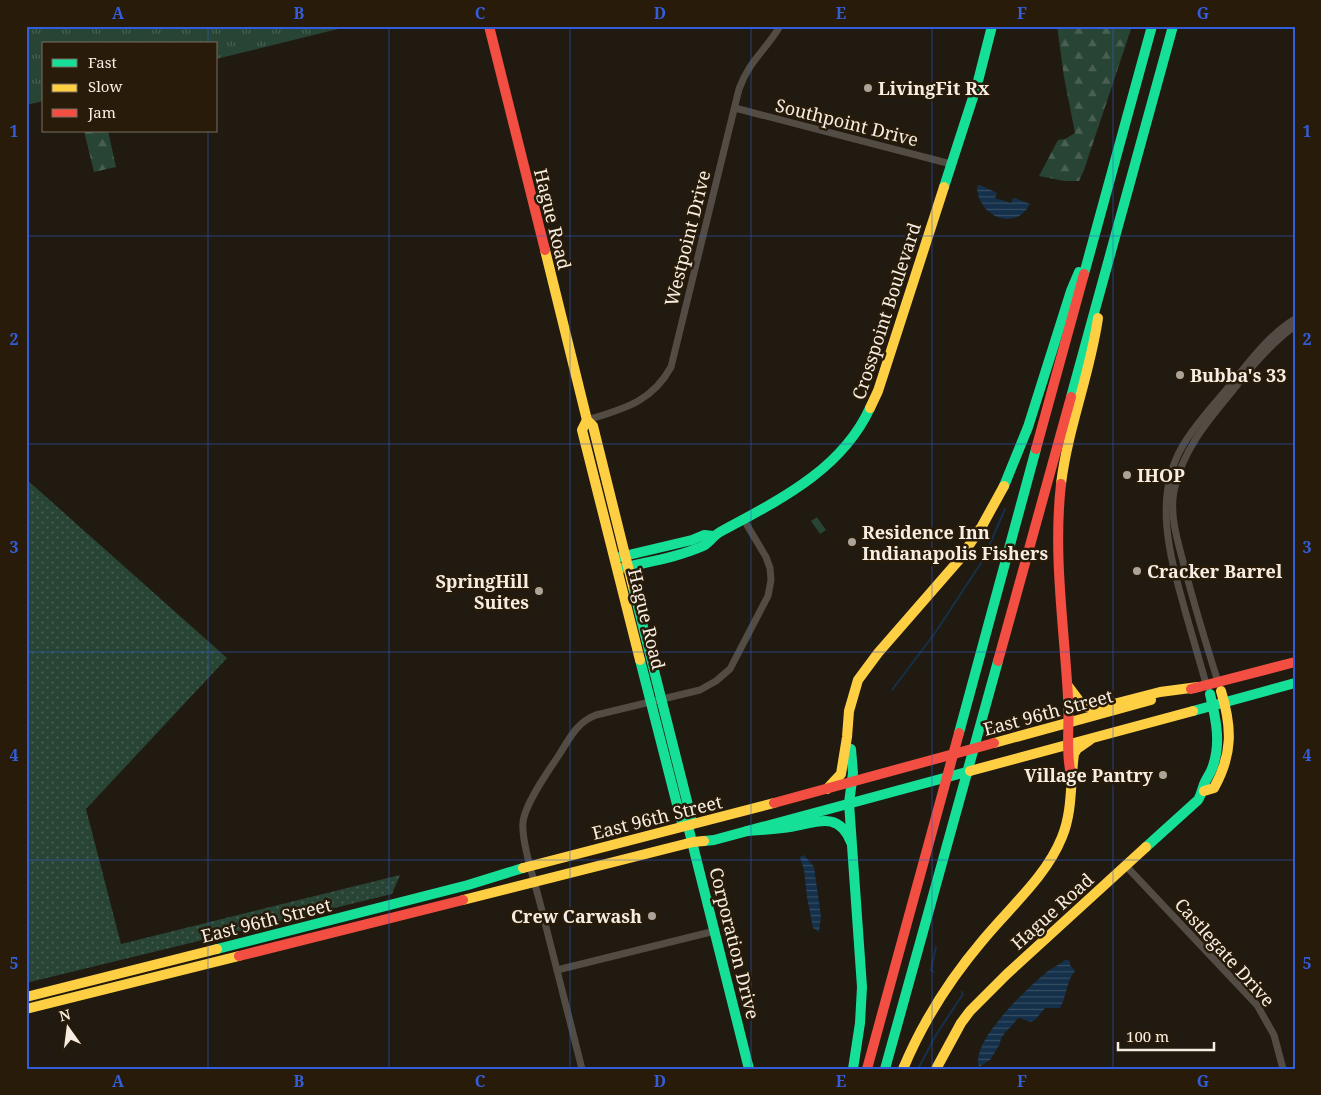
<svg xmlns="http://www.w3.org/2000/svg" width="1321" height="1095" font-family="'Noto Serif',serif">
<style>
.grass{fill:url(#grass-dots)}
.forest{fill:url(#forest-firs)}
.park{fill:url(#park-tufts)}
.pitch{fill:#284435}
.water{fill:url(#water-rules)}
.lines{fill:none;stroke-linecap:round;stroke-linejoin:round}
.stream{stroke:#14304a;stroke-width:2}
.street{stroke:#534c45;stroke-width:7}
.fast{stroke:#16e098;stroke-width:10}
.slow{stroke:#ffcf43;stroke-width:10}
.jam{stroke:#f24e42;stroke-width:10}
.grid{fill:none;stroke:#335ed9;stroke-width:1;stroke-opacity:0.55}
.poi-dot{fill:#aca499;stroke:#281b09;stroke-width:2}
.labels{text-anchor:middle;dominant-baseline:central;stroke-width:5;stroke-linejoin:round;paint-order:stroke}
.poi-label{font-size:18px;font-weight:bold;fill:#f7eee3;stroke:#281b09;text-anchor:start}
.street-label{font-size:18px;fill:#f7eee3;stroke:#281b09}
.neatline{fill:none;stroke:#335ed9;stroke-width:2}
.grid-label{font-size:16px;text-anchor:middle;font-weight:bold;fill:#335ed9}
</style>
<defs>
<pattern id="grass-dots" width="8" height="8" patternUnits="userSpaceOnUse" patternTransform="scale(1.25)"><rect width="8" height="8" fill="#284435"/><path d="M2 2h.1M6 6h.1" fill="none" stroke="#485f52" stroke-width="1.8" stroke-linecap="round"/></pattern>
<pattern id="forest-firs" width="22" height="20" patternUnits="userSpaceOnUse" patternTransform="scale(1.25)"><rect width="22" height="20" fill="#284435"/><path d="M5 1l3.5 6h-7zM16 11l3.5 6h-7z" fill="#485f52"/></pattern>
<pattern id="park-tufts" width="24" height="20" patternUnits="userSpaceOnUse" patternTransform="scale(1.25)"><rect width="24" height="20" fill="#284435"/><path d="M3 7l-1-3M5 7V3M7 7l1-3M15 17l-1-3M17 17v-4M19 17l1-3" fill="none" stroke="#485f52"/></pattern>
<pattern id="water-rules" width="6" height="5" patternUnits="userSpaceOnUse" patternTransform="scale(1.25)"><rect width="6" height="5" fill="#14304a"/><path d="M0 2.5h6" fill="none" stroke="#374e64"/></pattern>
</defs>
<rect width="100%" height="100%" fill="#211a10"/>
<!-- grass -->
<polygon class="grass" points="26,479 227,658 86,809 121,944 400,875 392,894 26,983"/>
<!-- forest -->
<g class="forest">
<polygon points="1057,26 1132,26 1084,170 1079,181 1064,181 1039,176 1058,140 1065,139 1075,133 1064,77"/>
<polygon points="84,131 108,131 116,167 94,172"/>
</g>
<!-- park -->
<polygon class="park" points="26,26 350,26 216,59 216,44 44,44 44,101 26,105"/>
<!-- pitch -->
<polygon class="pitch" points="817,517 826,530 820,534 811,521"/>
<!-- water -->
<g class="water">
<path d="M980 185 997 193 995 198 1011 203 1013 198H1015L1030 204C1015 233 977 216 977 186Z"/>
<polygon points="804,855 814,867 821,916 819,932 813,928 807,897 804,870 800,857"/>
<path d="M1065 960 1070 961V965L1075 971C1066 981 1067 996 1060 1008H1045L1036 1019 1031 1022 1020 1018 1017 1019C1012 1027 999 1036 1000 1044L990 1060 979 1067C970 1042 1025 991 1043 975 1049 969 1058 966 1065 960Z"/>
</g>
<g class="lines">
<!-- stream -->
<g class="stream">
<polyline points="892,690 935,633 983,560 1005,509"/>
<polyline points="934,972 931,970 936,947"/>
<polyline points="918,1069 936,1035 963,994 962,992"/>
</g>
<!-- street -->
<g class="street">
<polyline points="735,108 951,164"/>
<path d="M587 420C623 409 652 402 671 367L739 89C749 61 766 50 780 26"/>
<path d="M1219 685C1207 647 1195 608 1185 569 1179 545 1169 517 1174 491 1182 452 1205 424 1230 394 1249 370 1270 344 1295 326"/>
<path d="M1207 687C1200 663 1193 638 1186 614 1171 560 1152 499 1182 447 1194 426 1211 408 1226 390 1247 365 1267 336 1295 319"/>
<polyline points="1126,866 1257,1005 1274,1035 1283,1069"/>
<polyline points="557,970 715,931"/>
<path d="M582 1069C568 1014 554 958 540 903 535 883 521 841 523 822 525 804 548 771 559 755 569 739 577 722 596 715L700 690 716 681 730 669 768 596 771 580 770 568 766 557 744 520"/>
</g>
<!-- fast -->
<g class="fast">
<polyline points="944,187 977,85 992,26"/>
<polyline points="1084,274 1152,26"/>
<polyline points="1071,397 1173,26"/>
<polyline points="1004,486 1028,427 1071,291 1079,272"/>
<polyline points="620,557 692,540 704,535 714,536"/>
<path d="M618 569C646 562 676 558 703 546 709 543 713 536 720 532 777 501 841 471 870 408"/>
<polyline points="633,587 691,817 687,823"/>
<polyline points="640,660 681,820 687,823 688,826 749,1069"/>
<polyline points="1193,711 1295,683"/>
<polyline points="959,733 1036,449"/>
<polyline points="851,749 853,773 849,803 862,987 860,1023 853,1069"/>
<path d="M747 831C761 830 776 829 790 827 816 823 838 810 851 842"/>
<polyline points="704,841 714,840 970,771"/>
<path d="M1146 847 1198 800C1202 794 1202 788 1205 782 1207 778 1209 775 1211 771 1222 746 1216 719 1210 694"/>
<polyline points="217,949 468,885 523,868"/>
<polyline points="885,1069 998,661"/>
</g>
<!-- slow -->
<g class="slow">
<polyline points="545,250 587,420 593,426 633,587"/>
<polyline points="870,408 878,391 944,187"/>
<polyline points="587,420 582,430 640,660"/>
<path d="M1061 484C1068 427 1090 374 1098 318"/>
<polyline points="1068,686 1080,702 1086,707 1098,708 1160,692 1198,687"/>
<polyline points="994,743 1151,700"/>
<polyline points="970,771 1193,711"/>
<polyline points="827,789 841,774 847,737 849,711 858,680 878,653 959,560 982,526 1004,486"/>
<path d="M1204 791 1214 788C1233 754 1232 727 1221 691"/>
<polyline points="523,868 774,803"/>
<polyline points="463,900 693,842 704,841"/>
<polyline points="26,997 217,949"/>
<polyline points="26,1009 239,956"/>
<path d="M903 1069C923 1021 950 979 983 940 1010 907 1046 877 1062 837 1073 810 1070 782 1074 754L1077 749 1090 740"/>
<polyline points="936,1069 961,1023 970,1011 1007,974 1146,847"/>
</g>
<!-- jam -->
<g class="jam">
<polyline points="489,26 545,250"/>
<polyline points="1036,449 1084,274"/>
<path d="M1061 484C1053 555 1064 625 1068 697 1070 725 1065 752 1072 780"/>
<polyline points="998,661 1071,397"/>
<polyline points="1191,689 1295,662"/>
<polyline points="774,803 994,743"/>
<polyline points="239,956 463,900"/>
<polyline points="867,1069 959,733"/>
</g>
</g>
<!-- grid -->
<path class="grid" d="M208 26V44M389 26V1069M570 26V1069M751 26V1069M932 26V1069M1113 26V1069M208 131V1069M26 236H1295M26 444H1295M26 652H1295M26 860H1295"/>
<!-- markers -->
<g class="poi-dot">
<circle cx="868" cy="88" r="5"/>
<circle cx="1180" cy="375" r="5"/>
<circle cx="1127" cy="475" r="5"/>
<circle cx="852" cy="542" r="5"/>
<circle cx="1137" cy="571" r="5"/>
<circle cx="539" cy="591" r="5"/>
<circle cx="1163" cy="775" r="5"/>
<circle cx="652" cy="916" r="5"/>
</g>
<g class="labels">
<!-- poi labels -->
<g class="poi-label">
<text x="878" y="88">LivingFit Rx</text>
<text x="1190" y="375">Bubba's 33</text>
<text x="1137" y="475">IHOP</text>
<text x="862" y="532">Residence Inn<tspan x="862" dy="21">Indianapolis Fishers</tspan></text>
<text x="1147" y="571">Cracker Barrel</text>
<text x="529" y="581" text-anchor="end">SpringHill<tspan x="529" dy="21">Suites</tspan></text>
<text x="1153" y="775" text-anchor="end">Village Pantry</text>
<text x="642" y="916" text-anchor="end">Crew Carwash</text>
</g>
<!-- street labels -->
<g class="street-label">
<text transform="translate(847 122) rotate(14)">Southpoint Drive</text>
<text transform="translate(553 219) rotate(76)">Hague Road</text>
<text transform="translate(687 238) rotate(-76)">Westpoint Drive</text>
<text transform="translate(886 311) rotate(-72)">Crosspoint Boulevard</text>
<text transform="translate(647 619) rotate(76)">Hague Road</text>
<text transform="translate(1048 712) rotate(-15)">East 96th Street</text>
<text transform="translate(657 817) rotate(-14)">East 96th Street</text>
<text transform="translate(1052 911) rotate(-42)">Hague Road</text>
<text transform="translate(266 920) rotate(-14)">East 96th Street</text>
<text transform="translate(735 943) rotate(76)">Corporation Drive</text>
<text transform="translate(1225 952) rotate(48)">Castlegate Drive</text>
</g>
</g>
<!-- border -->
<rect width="1321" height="1095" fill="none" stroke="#281b09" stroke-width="55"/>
<!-- legend -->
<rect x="42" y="42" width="175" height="90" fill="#281b09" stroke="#7b6f60"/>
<rect x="52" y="59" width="25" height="8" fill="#16e098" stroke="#7b6f60"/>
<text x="88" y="68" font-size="15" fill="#f7eee3">Fast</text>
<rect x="52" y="84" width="25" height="8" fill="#ffcf43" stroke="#7b6f60"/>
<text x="88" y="92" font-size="15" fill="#f7eee3">Slow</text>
<rect x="52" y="109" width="25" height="8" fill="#f24e42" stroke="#7b6f60"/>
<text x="88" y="118" font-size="15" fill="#f7eee3">Jam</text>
<!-- north arrow -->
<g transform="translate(68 1028) rotate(346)" stroke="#281b09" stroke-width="4" paint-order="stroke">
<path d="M0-4L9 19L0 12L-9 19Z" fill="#f7eee3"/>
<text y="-8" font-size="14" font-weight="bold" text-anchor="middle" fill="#f7eee3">N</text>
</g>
<!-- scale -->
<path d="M1118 1042v8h96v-8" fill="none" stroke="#f7eee3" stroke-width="2.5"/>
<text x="1126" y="1042" font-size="15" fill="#f7eee3" stroke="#281b09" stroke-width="4" paint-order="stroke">100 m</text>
<rect x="28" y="28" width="1266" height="1040" class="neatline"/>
<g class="grid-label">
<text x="118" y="19">A</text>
<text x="299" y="19">B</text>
<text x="480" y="19">C</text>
<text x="660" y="19">D</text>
<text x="841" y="19">E</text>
<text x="1022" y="19">F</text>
<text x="1203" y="19">G</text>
<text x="14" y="137">1</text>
<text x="1307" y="137">1</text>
<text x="14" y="345">2</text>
<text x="1307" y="345">2</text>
<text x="14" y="553">3</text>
<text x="1307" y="553">3</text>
<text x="14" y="761">4</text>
<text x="1307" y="761">4</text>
<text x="14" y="969">5</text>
<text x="1307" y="969">5</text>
<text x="118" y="1087">A</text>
<text x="299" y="1087">B</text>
<text x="480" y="1087">C</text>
<text x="660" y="1087">D</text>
<text x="841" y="1087">E</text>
<text x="1022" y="1087">F</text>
<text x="1203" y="1087">G</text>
</g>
</svg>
